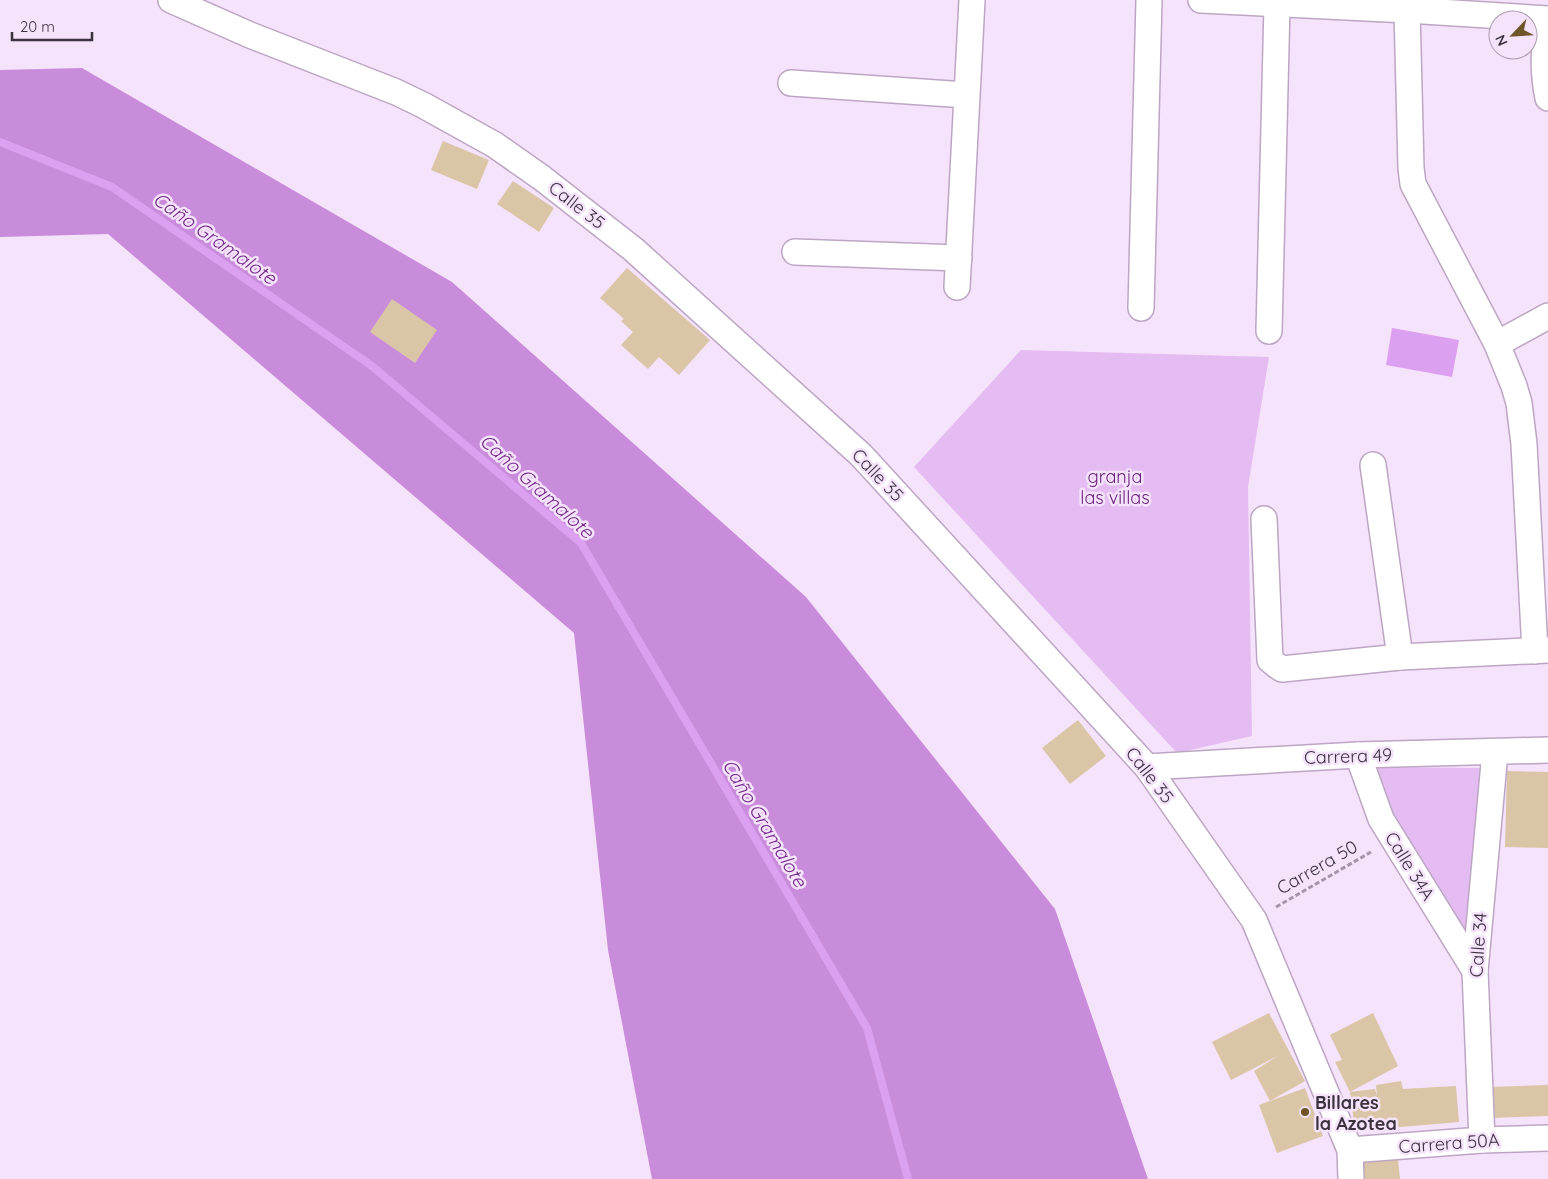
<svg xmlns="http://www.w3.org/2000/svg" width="1548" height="1179" font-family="Quicksand,sans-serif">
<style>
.green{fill:#e5bcf2}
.forest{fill:#c88cdb}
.water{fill:#dca0f0}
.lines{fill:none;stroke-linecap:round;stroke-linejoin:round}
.stream{stroke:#dca0f0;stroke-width:8}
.building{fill:#dac6a6}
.minor-casing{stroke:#bda6c4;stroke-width:28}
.path{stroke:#a495a8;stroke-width:3;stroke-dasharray:5 2.5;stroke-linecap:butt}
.minor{stroke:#fff;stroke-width:25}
.poi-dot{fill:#6e5426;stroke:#f5e2fb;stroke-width:2}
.labels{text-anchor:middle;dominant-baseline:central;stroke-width:5;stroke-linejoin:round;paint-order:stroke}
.street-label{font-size:18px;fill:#3b323e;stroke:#f5e2fb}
.park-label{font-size:18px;fill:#6a207e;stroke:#f5e2fb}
.poi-label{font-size:18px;font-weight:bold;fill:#3b323e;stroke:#f5e2fb;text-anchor:start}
.water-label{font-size:19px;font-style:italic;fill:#732b88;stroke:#f5e2fb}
</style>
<rect width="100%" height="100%" fill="#f5e2fb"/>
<!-- green -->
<g class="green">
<polygon points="1021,350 1269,357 1248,487 1252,736 1177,753 914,467"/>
<polygon points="1374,767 1480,768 1470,945 1391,817"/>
</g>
<!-- forest -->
<polygon class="forest" points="82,68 452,282 806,597 1055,909 1148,1179 652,1179 608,950 574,633 108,234 0,237 0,70"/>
<!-- water -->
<polygon class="water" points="1392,328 1459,340 1452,377 1386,365"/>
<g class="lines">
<!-- stream -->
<polyline class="stream" points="0,142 112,187 372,366 581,543 867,1028 908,1179"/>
</g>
<!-- building -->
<g class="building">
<polygon points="443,141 489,160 477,189 431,170"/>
<polygon points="513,181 554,208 539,232 497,204"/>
<polygon points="627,268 710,340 679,375 659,357 648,369 621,345 633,332 621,321 624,319 600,298"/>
<polygon points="392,299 437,330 415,363 370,332"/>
<polygon points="1078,720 1106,756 1070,784 1042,748"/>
<polygon points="1507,771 1548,772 1548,848 1505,847"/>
<polygon points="1269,1013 1305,1081 1270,1101 1254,1071 1278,1056 1231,1080 1212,1042"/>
<polygon points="1373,1013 1398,1066 1350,1092 1335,1062 1342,1060 1330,1035"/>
<polygon points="1401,1081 1403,1089 1456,1086 1459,1122 1355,1131 1350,1092 1375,1089 1377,1096 1376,1085"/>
<polygon points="1548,1085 1548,1116 1490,1118 1489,1087"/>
<polygon points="1305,1088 1323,1136 1277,1153 1259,1105"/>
<polygon points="1398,1159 1400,1179 1361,1179 1360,1162"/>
</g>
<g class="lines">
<!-- minor casing -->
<g class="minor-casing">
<g id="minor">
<polyline points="171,0 250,35 396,92 423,105 495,145 542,178 633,249 861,455 1147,767 1254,920 1350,1150 1351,1179"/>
<polyline points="1201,0 1407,10 1548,19"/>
<polyline points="1407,10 1411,168 1413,184 1497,344 1514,386 1519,403 1524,444 1535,651"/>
<path d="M1548 20C1544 47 1542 70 1548 98"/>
<polyline points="791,83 966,95"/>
<polyline points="795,252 959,258"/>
<polyline points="957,287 972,0"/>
<polyline points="1141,308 1149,0"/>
<polyline points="1269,331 1277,5"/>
<polyline points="1497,344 1548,316"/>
<polyline points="1373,465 1400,657"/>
<polyline points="1264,519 1270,660 1276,665 1282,669 1400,657 1548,650"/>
<polyline points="1358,755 1381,819 1475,971"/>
<polyline points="1147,767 1358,755 1548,750"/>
<polyline points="1482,1140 1475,971 1495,752"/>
<polyline points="1350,1150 1482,1140 1548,1138"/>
</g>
</g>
<!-- path -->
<polyline class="path" points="1276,907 1371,852"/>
<!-- minor -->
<use href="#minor" class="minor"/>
</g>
<!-- markers -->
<circle class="poi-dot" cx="1305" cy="1112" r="5"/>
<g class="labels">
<!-- street labels -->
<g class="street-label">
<text transform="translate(577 205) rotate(38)">Calle 35</text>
<text transform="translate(878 475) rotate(46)">Calle 35</text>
<text transform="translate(1348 756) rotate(-2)">Carrera 49</text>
<text transform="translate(1150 775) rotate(52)">Calle 35</text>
<text transform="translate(1410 866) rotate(58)">Calle 34A</text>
<text transform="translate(1317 867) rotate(-30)">Carrera 50</text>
<text transform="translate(1478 945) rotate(-86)">Calle 34</text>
<text transform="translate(1449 1143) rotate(-4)">Carrera 50A</text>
</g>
<!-- park labels -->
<g class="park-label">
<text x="1115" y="476">granja<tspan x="1115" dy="21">las villas</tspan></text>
</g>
<!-- poi labels -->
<g class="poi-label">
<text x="1315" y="1102">Billares<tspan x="1315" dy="21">la Azotea</tspan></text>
</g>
<!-- water labels -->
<g class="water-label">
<text transform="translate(215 238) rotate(35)">Caño Gramalote</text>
<text transform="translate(537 486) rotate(42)">Caño Gramalote</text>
<text transform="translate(765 823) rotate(59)">Caño Gramalote</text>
</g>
</g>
<!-- north arrow -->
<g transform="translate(1513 35) rotate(245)"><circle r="24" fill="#f5e2fb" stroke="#ab9caf"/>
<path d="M0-4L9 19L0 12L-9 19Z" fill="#6e5426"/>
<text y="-8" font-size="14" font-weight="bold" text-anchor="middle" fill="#3b323e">N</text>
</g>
<!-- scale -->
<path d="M12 32v8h80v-8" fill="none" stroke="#3b323e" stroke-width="2.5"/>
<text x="20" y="32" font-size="15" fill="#3b323e" stroke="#f5e2fb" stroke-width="4" paint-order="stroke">20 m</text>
</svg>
